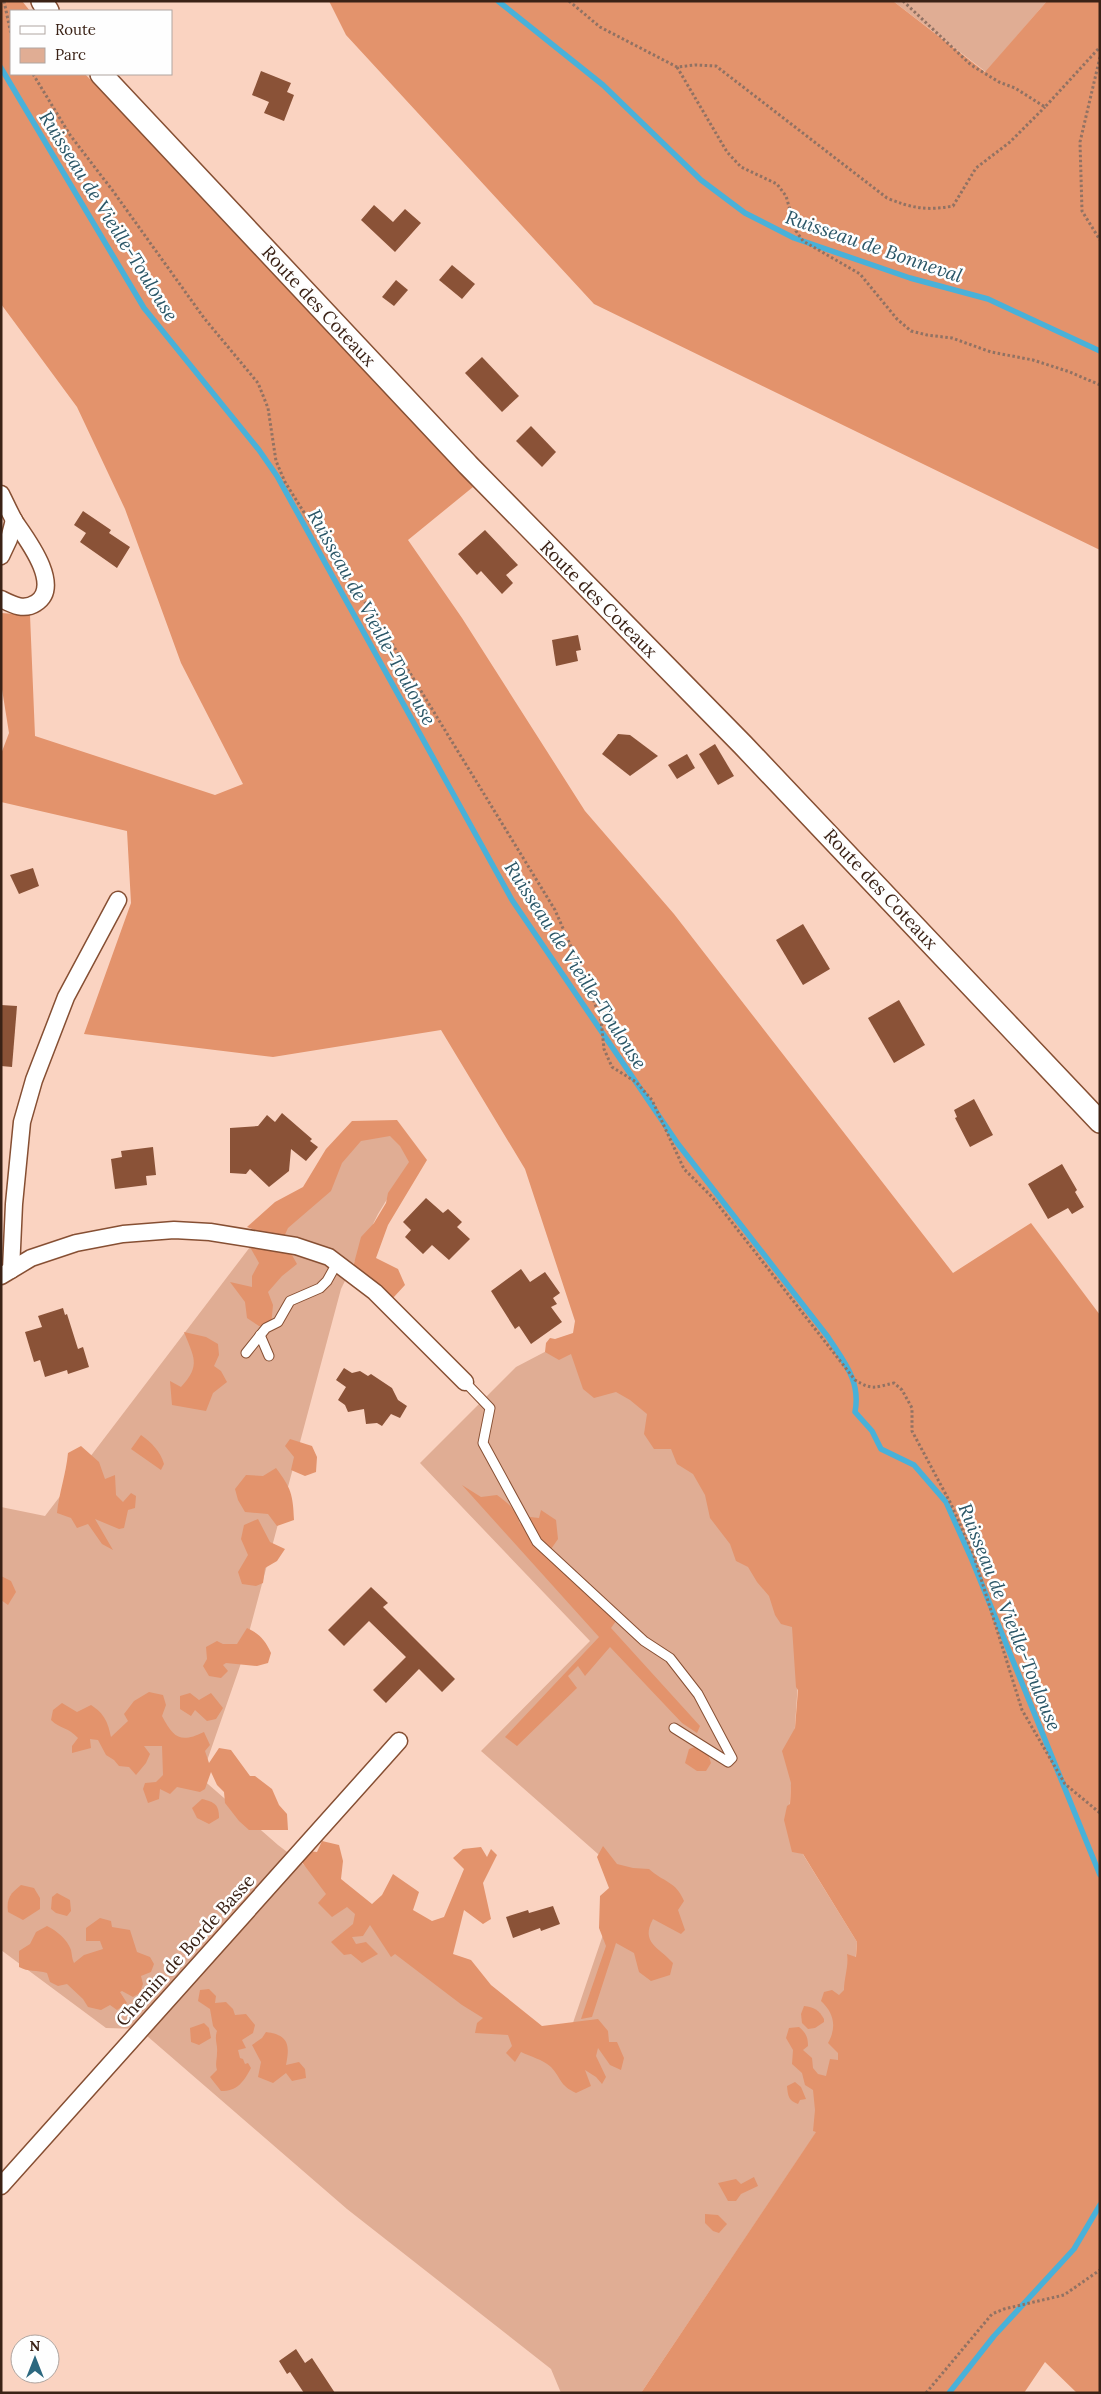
<svg xmlns="http://www.w3.org/2000/svg" width="1101" height="2394" font-family="Lora,serif">
<style>
.green{fill:#e0ad94}
.forest{fill:#e3936c}
.lines{fill:none;stroke-linecap:round;stroke-linejoin:round}
.stream{stroke:#49b1d9;stroke-width:5.5}
.building{fill:#8a5237}
.service-casing{stroke:#864f33;stroke-width:11}
.minor-casing{stroke:#864f33;stroke-width:19}
.tertiary-casing{stroke:#864f33;stroke-width:24}
.path{stroke:#917263;stroke-width:3;stroke-dasharray:2.5 2.5;stroke-linecap:butt}
.service{stroke:#fff;stroke-width:9}
.minor{stroke:#fff;stroke-width:16}
.tertiary{stroke:#fff;stroke-width:21}
.labels{text-anchor:middle;dominant-baseline:central;stroke-width:5;stroke-linejoin:round;paint-order:stroke}
.street-label{font-size:18px;fill:#3a2216;stroke:#fefefe}
.water-label{font-size:19px;font-style:italic;fill:#2b5768;stroke:#fefefe}
</style>
<rect width="100%" height="100%" fill="#fad3c1"/>
<!-- green -->
<g class="green">
<polygon points="893,1 1047,1 986,72"/>
<polygon points="392,1129 414,1155 378,1214 341,1289 240,1666 201,1778 278,1845 560,2061 623,1876 481,1751 590,1641 420,1463 516,1367 579,1334 676,1432 801,1637 788,1830 857,1942 844,2091 641,2393 561,2393 551,2369 347,2209 139,2029 106,2028 1,1950 1,1507 45,1516 250,1247 354,1134"/>
</g>
<!-- forest -->
<g class="forest">
<path d="M1 1H22L30 11H11V74H85L385 389 473 487 408 540 462 618 585 811 674 914 953 1273 1031 1223 1100 1315V2393H1077L1045 2362 1024 2393H641L816 2132 813 2131 815 2110 813 2090 805 2085 802 2073 792 2064 793 2050 786 2038 789 2028 799 2027C806 2033 808 2037 808 2046L803 2050 812 2058 813 2068 818 2074 826 2076 830 2059 838 2060V2053L828 2043C837 2027 834 2013 821 2001L824 1992 832 1990 839 1995 844 1990C844 1978 849 1965 847 1954L856 1957 857 1942 803 1854 792 1852 784 1820 787 1806 790 1804 791 1783 782 1751 795 1728 798 1690 796 1687 792 1627 781 1624 775 1615 769 1596 757 1582 748 1567 736 1561 730 1544 710 1518 705 1495 693 1474 677 1464 671 1449H654L644 1434 647 1414 630 1400 616 1392 594 1398 583 1389 571 1354 559 1360 545 1352 546 1343 550 1338 555 1339 573 1333 575 1321 525 1169 441 1030 273 1057 84 1034 131 903 127 831 1 802V754L9 733 1 683V613L30 615 35 736 215 795 243 784 181 663 125 509 77 407 1 304Z"/>
<polygon points="329,1 893,1 985,72 1047,1 1100,1 1100,550 594,304 346,35"/>
<polygon points="397,1120 427,1160 388,1225 376,1258 398,1269 405,1285 393,1298 353,1267 361,1237 374,1223 386,1203 388,1193 409,1162 400,1146 390,1136 361,1141 342,1163 331,1191 288,1228 282,1241 247,1227 275,1202 303,1187 326,1149 352,1121"/>
<polygon points="250,1247 288,1248 297,1264 282,1276 268,1292 273,1305 271,1326 259,1326 247,1318 245,1302 230,1282 252,1287 252,1276 259,1263"/>
<path d="M184 1332 206 1337 218 1344 219 1355 214 1366 221 1371 227 1382 213 1393 206 1411 172 1405 170 1381 181 1387C202 1365 193 1356 184 1332Z"/>
<path d="M141 1435C152 1443 160 1451 164 1464L161 1470 131 1449Z"/>
<polygon points="290,1439 312,1446 317,1457 316,1472 305,1476 291,1470 294,1457 285,1446"/>
<path d="M81 1446 99 1462 105 1479 115 1475 116 1495 123 1502 131 1493 136 1496 135 1508 128 1510 124 1528 119 1529 95 1519 113 1550 102 1544 88 1524 77 1528 71 1518 57 1513C59 1493 66 1474 68 1453Z"/>
<path d="M276 1468C291 1488 293 1494 294 1520L277 1526 268 1514 245 1512 238 1500 235 1489 246 1475 263 1476Z"/>
<path d="M462 1485 481 1497 497 1495C509 1504 516 1509 520 1524L530 1517 539 1518 541 1510 556 1520 558 1539 549 1552 616 1621 611 1628 700 1726 697 1733 682 1723 610 1647 585 1676 578 1666 568 1676 577 1688 517 1746 505 1737 599 1637Z"/>
<polygon points="258,1519 270,1542 285,1549 277,1561 265,1568 263,1583 256,1586 242,1584 238,1572 248,1555 241,1539 244,1525"/>
<polygon points="1,1576 11,1581 16,1592 8,1605 1,1600"/>
<path d="M247 1628C260 1634 265 1640 271 1653L268 1663 257 1666 226 1663 223 1665 228 1671 221 1678 209 1676 203 1666 207 1659 206 1647 217 1641 223 1644H237Z"/>
<path d="M149 1692 163 1695 166 1705 162 1716C174 1739 181 1743 204 1732L210 1745 205 1751 209 1763 219 1748 231 1750 250 1776H255L272 1789 279 1805 287 1814 288 1830H249L239 1821 225 1803 224 1792 217 1785 211 1772 205 1789 200 1792 177 1787 170 1794 160 1789 159 1799 148 1803 143 1789 145 1783 156 1782 163 1775 162 1746H144L150 1754 146 1763 136 1775 129 1767 119 1766 114 1760 106 1755 98 1740 90 1739 91 1748 72 1753V1746L78 1738C68 1727 60 1729 51 1720L53 1710 62 1703 77 1712 91 1705C105 1714 108 1723 111 1737L128 1721 124 1714 134 1701Z"/>
<polygon points="190,1693 199,1700 211,1693 223,1708 216,1719 207,1721 195,1710 191,1716 180,1709 180,1696"/>
<polygon points="701,1745 707,1751 711,1763 706,1771 697,1771 685,1763 689,1749"/>
<path d="M202 1799C215 1802 219 1805 219 1818L209 1824 197 1818 192 1808Z"/>
<path d="M322 1841 339 1845 343 1861 341 1879 372 1904 382 1895 393 1874 419 1892 413 1910 432 1921 444 1917 464 1869 453 1858 463 1849 481 1847 487 1857 491 1849 497 1855 483 1883 491 1919 483 1924 464 1910 453 1954 471 1960 491 1985 542 2026 598 2019 608 2031 609 2042H617L624 2058 621 2070 610 2065 598 2048 596 2056 606 2077 602 2084 596 2077 585 2070 591 2086 576 2093C559 2085 562 2079 551 2067 542 2059 531 2057 521 2052L515 2062 506 2053 512 2046 508 2035 475 2033 477 2023 483 2018 462 2005 395 1954 391 1957 370 1925 363 1936 352 1937 356 1944 366 1942 378 1954 362 1963 351 1954 344 1955 331 1942 353 1924 355 1914 347 1907 332 1917 318 1903 326 1894 292 1849 317 1852Z"/>
<path d="M603 1846 617 1864 633 1868 649 1869C663 1882 676 1881 684 1901L678 1910 685 1930 681 1934 653 1919C640 1943 659 1947 673 1963L670 1975 651 1981 639 1972 634 1953 616 1943 592 2017 581 2019 606 1946 599 1928 600 1896 609 1888 597 1857Z"/>
<path d="M21 1885 34 1888 40 1898V1909L23 1920 8 1912C6 1898 11 1893 21 1885Z"/>
<polygon points="57,1893 70,1900 71,1911 67,1916 56,1913 51,1909 52,1897"/>
<path d="M100 1918 111 1921 112 1927 130 1930 137 1952 150 1957 154 1964 151 1972 141 1976 143 1984 140 1993 133 1997 122 1991 120 1992 127 2003 117 2010 110 2005 101 2010 88 2007 83 1999 67 1984 58 1986 50 1982 47 1973C37 1970 28 1972 19 1967V1951L30 1944 36 1932 47 1926C57 1931 67 1939 71 1950 72 1955 72 1959 74 1963L84 1955 103 1949 100 1941H86V1928Z"/>
<path d="M209 1989 216 1996 215 2003 226 2002 233 2009 235 2015 246 2014 255 2025 253 2033 242 2040 246 2048 238 2050 240 2058 243 2059 245 2064 248 2063 251 2068C243 2083 237 2091 221 2091L210 2077 217 2070C215 2063 217 2060 217 2053 218 2044 214 2040 217 2031L213 2026 210 2009 198 2001 200 1990Z"/>
<path d="M804 2006C814 2007 819 2010 824 2019V2022L815 2028 808 2029 802 2023 801 2014Z"/>
<polygon points="204,2023 209,2028 211,2038 199,2045 191,2042 190,2028"/>
<path d="M266 2032C289 2035 290 2045 286 2065L299 2062 305 2069 306 2078 292 2081 286 2073 273 2083 258 2077 261 2062 252 2045 262 2038Z"/>
<path d="M795 2082 801 2087 806 2099 800 2100 798 2104C788 2100 788 2096 787 2086Z"/>
<polygon points="754,2177 758,2186 741,2194 736,2201 728,2201 718,2183 736,2179 741,2184"/>
<polygon points="705,2214 718,2215 727,2224 719,2233 713,2231 705,2223"/>
</g>
<g class="lines">
<!-- stream -->
<g class="stream">
<polyline points="498,1 603,85 701,180 745,213 794,238 910,278 988,299 1100,351"/>
<path d="M1 68 144 308 259 450 277 476 512 900 678 1144 828 1337C844 1362 861 1381 855 1412L872 1431 881 1449 914 1465 946 1502 972 1560 1100 1875"/>
<polyline points="949,2393 994,2336 1074,2249 1100,2205"/>
</g>
</g>
<!-- building -->
<g class="building">
<polygon points="261,71 291,83 287,92 294,95 284,121 264,113 269,102 252,95"/>
<polygon points="374,205 393,222 405,209 421,223 395,252 361,220"/>
<polygon points="452,265 475,284 462,299 439,280"/>
<polygon points="396,280 408,290 394,306 382,297"/>
<polygon points="482,357 519,396 502,412 465,373"/>
<polygon points="531,426 556,452 542,467 516,441"/>
<polygon points="83,511 111,530 109,533 130,547 117,568 80,542 86,533 74,525"/>
<polygon points="485,530 518,565 506,575 513,583 502,594 481,571 477,575 458,554"/>
<polygon points="578,635 581,650 576,651 578,661 556,666 552,640"/>
<polygon points="618,734 630,735 658,756 630,776 602,754"/>
<polygon points="715,744 734,776 718,785 699,754"/>
<polygon points="687,754 695,768 677,779 668,765"/>
<polygon points="33,868 39,886 19,894 10,875"/>
<polygon points="803,924 830,969 803,985 776,940"/>
<polygon points="899,1000 925,1045 894,1063 868,1018"/>
<polygon points="1,1005 17,1006 12,1067 1,1066"/>
<polygon points="974,1099 993,1135 970,1147 955,1118 957,1117 954,1110"/>
<polygon points="282,1113 312,1139 310,1141 318,1147 306,1161 291,1149 289,1171 269,1187 250,1169 246,1174 230,1173 230,1128 258,1126 267,1115 275,1122"/>
<polygon points="153,1147 156,1175 146,1176 147,1185 115,1189 111,1159 122,1157 121,1151"/>
<polygon points="1062,1164 1077,1190 1075,1192 1084,1207 1072,1214 1068,1208 1048,1219 1028,1184"/>
<polygon points="426,1198 443,1213 448,1209 462,1222 457,1227 470,1239 449,1260 432,1245 423,1254 405,1237 411,1230 403,1222"/>
<polygon points="521,1269 530,1282 545,1272 560,1293 553,1298 557,1304 551,1307 562,1322 531,1344 519,1326 515,1329 491,1291"/>
<polygon points="63,1308 65,1315 67,1314 78,1349 83,1347 89,1367 68,1374 67,1370 45,1377 40,1360 34,1362 25,1332 42,1327 38,1316"/>
<polygon points="344,1368 352,1373 360,1371 368,1376 371,1374 392,1388 398,1400 407,1406 400,1418 391,1414 382,1426 377,1423 366,1424 364,1409 348,1412 345,1405 338,1400 346,1387 336,1380"/>
<polygon points="371,1587 388,1603 383,1607 455,1679 442,1692 419,1669 386,1703 373,1690 406,1657 369,1621 344,1646 328,1630"/>
<polygon points="553,1906 560,1924 541,1931 540,1928 513,1938 506,1917 528,1910 529,1913"/>
<polygon points="296,2349 305,2363 312,2358 335,2393 304,2393 290,2372 287,2374 279,2361"/>
</g>
<g class="lines">
<!-- service casing -->
<g class="service-casing">
<g id="service">
<polyline points="260,1335 269,1356"/>
<polyline points="246,1353 266,1328 278,1322 290,1301 320,1288 327,1281 337,1263"/>
<polyline points="465,1382 490,1408 483,1443 537,1542 644,1641 670,1658 698,1694 732,1758 728,1762 674,1728"/>
</g>
</g>
<!-- minor casing -->
<g class="minor-casing">
<g id="minor">
<path d="M1 494C6 504 10 513 15 522 26 538 63 586 36 603 24 611 13 605 1 599"/>
<polyline points="1,556 9,539 14,520"/>
<polyline points="11,1270 14,1204 22,1122 34,1080 66,997 118,900"/>
<polyline points="1,1276 31,1258 76,1243 123,1234 174,1230 210,1232 296,1246 329,1257 375,1292 465,1382"/>
<polyline points="1,2186 399,1741"/>
</g>
</g>
<!-- tertiary casing -->
<g class="tertiary-casing">
<g id="tertiary">
<polyline points="42,1 48,11"/>
<polyline points="101,74 468,465 743,745 1100,1122"/>
</g>
</g>
<!-- path -->
<g class="path">
<polyline points="4,1 11,34"/>
<path d="M569 1 600 27 677 67 695 65 716 66 887 198C911 208 927 211 953 206L976 168 1010 142 1045 107"/>
<polyline points="903,1 971,65 999,82 1015,88 1045,107 1100,47"/>
<polyline points="1100,57 1080,142 1082,211 1100,240"/>
<polyline points="677,67 727,152 741,167 777,184 786,196 796,231 803,241 860,274 897,319 911,331 927,335 952,338 991,352 1033,360 1070,372 1100,385"/>
<path d="M33 74 70 135 113 191 204 318 258 383 268 408 276 461 285 482 315 530 380 624 555 910 589 988 601 1020 604 1049 612 1067 636 1082 652 1100 684 1169 712 1197 855 1380C873 1391 875 1387 894 1383L902 1390 912 1408V1431L951 1504 973 1553 1022 1710 1065 1784 1100 1813"/>
<polyline points="926,2393 992,2314 1004,2309 1064,2295 1100,2270"/>
</g>
<!-- service -->
<use href="#service" class="service"/>
<!-- minor -->
<use href="#minor" class="minor"/>
<!-- tertiary -->
<use href="#tertiary" class="tertiary"/>
</g>
<g class="labels">
<!-- street labels -->
<g class="street-label">
<text transform="translate(319 306) rotate(47)">Route des Coteaux</text>
<text transform="translate(599 599) rotate(45)">Route des Coteaux</text>
<text transform="translate(881 889) rotate(47)">Route des Coteaux</text>
<text transform="translate(185 1950) rotate(-48)">Chemin de Borde Basse</text>
</g>
<!-- water labels -->
<g class="water-label">
<text transform="translate(109 216) rotate(58)">Ruisseau de Vieille-Toulouse</text>
<text transform="translate(874 246) rotate(19)">Ruisseau de Bonneval</text>
<text transform="translate(372 617) rotate(61)">Ruisseau de Vieille-Toulouse</text>
<text transform="translate(576 965) rotate(57)">Ruisseau de Vieille-Toulouse</text>
<text transform="translate(1010 1617) rotate(68)">Ruisseau de Vieille-Toulouse</text>
</g>
</g>
<!-- border -->
<rect width="1101" height="2394" fill="none" stroke="#3a2216" stroke-width="5"/>
<!-- legend -->
<rect x="10" y="10" width="162" height="65" fill="#fefefe" stroke="#b0a6a1"/>
<rect x="20" y="26" width="25" height="8" fill="#ffffff" stroke="#b0a6a1"/>
<text x="55" y="35" font-size="15" fill="#3a2216">Route</text>
<rect x="20" y="48" width="25" height="15" fill="#e0ad94" stroke="#b0a6a1"/>
<text x="55" y="60" font-size="15" fill="#3a2216">Parc</text>
<!-- north arrow -->
<g transform="translate(35 2359)"><circle r="24" fill="#fefefe" stroke="#b0a6a1"/>
<path d="M0-4L9 19L0 12L-9 19Z" fill="#2c687f"/>
<text y="-8" font-size="14" font-weight="bold" text-anchor="middle" fill="#3a2216">N</text>
</g>
</svg>
